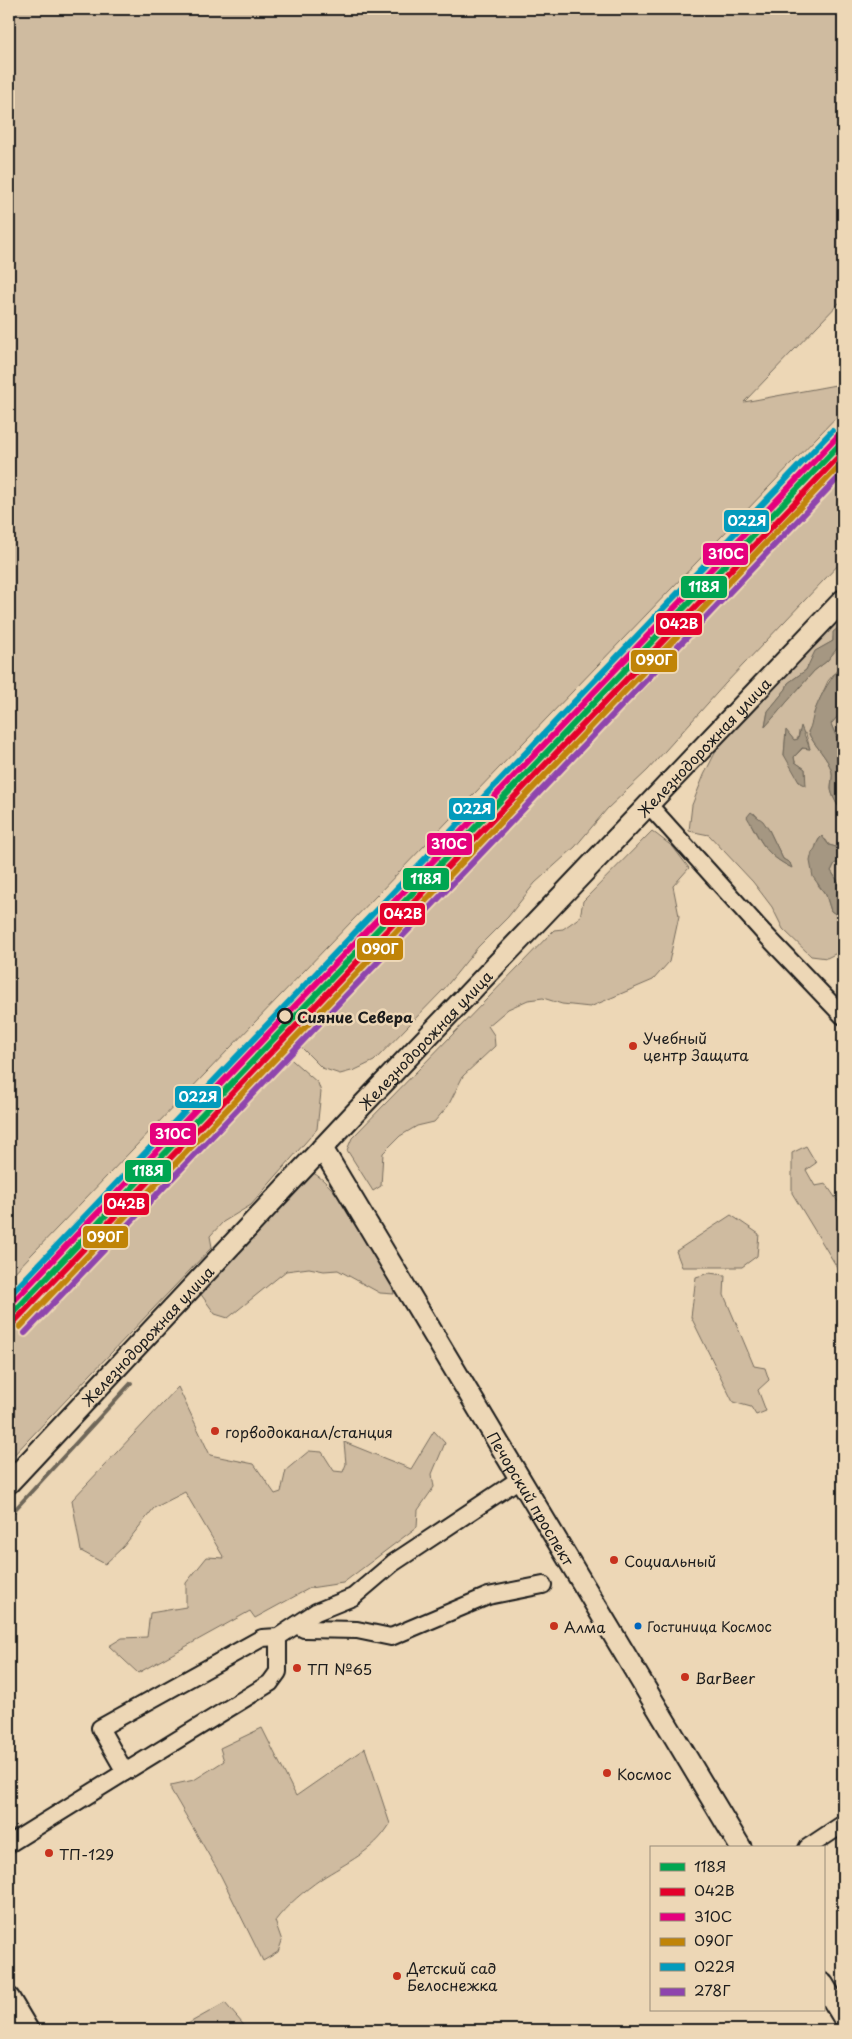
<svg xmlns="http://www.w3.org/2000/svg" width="852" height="2039" font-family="'Playpen Sans',sans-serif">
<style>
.green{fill:#cfbba0;stroke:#766c5e;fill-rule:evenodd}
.water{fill:#a59782;stroke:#6e6659}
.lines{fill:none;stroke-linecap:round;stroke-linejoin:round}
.stream{stroke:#6e6659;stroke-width:4}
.minor-casing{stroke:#1c1c1c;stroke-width:20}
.major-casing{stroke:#1c1c1c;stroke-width:24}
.minor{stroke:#edd7b6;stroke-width:16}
.major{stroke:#edd7b6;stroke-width:20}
.rail-1-casing{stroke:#edd7b6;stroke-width:10}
.rail-2-casing{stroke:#edd7b6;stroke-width:10}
.rail-3-casing{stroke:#edd7b6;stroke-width:10}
.rail-4-casing{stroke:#edd7b6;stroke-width:10}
.rail-5-casing{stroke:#edd7b6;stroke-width:10}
.rail-6-casing{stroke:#edd7b6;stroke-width:10}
.rail-1{stroke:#00a651;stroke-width:6}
.rail-2{stroke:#e4002b;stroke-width:6}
.rail-3{stroke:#e5007d;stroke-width:6}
.rail-4{stroke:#c08407;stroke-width:6}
.rail-5{stroke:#039bbc;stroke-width:6}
.rail-6{stroke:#8e44ad;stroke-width:6}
.stop-dot{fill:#edd7b6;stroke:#1c1c1c;stroke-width:2.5}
.poi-dot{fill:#c8321e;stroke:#edd7b6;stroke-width:2}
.bus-dot{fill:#0065bd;stroke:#edd7b6;stroke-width:2}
.labels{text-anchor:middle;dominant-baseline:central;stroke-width:5;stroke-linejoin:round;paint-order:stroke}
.bus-label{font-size:14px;fill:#1c1c1c;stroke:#edd7b6;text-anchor:start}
.street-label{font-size:15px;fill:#1c1c1c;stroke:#edd7b6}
.stop-label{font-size:15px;font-weight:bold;fill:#1c1c1c;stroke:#edd7b6;text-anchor:start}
.poi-label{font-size:15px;fill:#1c1c1c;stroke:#edd7b6;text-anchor:start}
.line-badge{stroke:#edd7b6;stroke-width:2}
.badge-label{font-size:14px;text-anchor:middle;font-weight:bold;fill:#fff}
</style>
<rect width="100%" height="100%" fill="#edd7b6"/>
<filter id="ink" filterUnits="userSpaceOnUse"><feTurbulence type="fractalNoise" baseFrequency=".02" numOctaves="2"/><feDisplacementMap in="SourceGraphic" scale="10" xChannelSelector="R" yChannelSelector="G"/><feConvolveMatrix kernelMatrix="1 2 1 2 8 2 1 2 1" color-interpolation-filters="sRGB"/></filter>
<g filter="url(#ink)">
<!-- green -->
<g class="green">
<polygon points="9,9 843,9 843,299 744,402 841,384 843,381 843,410 9,1278"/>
<polygon points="843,464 843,560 725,684 648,770 607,809 575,847 535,883 508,917 478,947 444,989 374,1061 355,1070 340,1074 322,1068 296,1042 436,898 539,786 646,676 719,596"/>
<path d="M843 614V624C838 628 832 634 833 641L816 651 806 670 788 683 786 689 768 711 765 727 814 671 827 661 843 640V663L828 681 819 701 814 713 813 724 808 732C814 746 828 757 832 772 833 777 831 783 831 788 831 794 838 808 843 811V849L829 845 826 840 819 839 816 845 818 885 826 895 831 911 843 919V950L827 958 811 956 783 929 772 907 753 882 709 835 689 831 692 805 704 775 720 743ZM786 731 794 740 798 739 799 731 806 734 810 749 803 748 794 757 795 762 805 769V775L784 755ZM754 813 769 830 783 859 790 863 791 867C770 858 761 844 751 824Z"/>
<polygon points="843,710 843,753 831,724"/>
<polygon points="652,831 673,847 689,868 673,886 679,916 669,962 653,980 590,1007 562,1004 543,998 528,1000 508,1009 488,1026 494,1035 495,1046 463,1076 448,1106 434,1122 417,1126 400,1136 383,1153 381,1186 373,1191 347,1150 352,1138 554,930 563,929 580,917 583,901"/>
<polygon points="835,863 843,864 843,889 831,871"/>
<polygon points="285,1054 318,1083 321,1092 317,1129 251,1205 223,1222 210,1236 212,1247 9,1460 9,1334 120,1219"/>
<polygon points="806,1146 816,1163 806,1170 815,1186 826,1184 843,1209 843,1277 792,1193 792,1153"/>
<path d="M311 1172C338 1183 376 1255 392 1281L394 1294 380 1293 338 1270 324 1271 309 1268 286 1271 228 1318 215 1314 200 1293 203 1283 245 1241 260 1229 272 1211Z"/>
<polygon points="731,1215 759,1234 757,1256 742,1267 682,1267 676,1251"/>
<polygon points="709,1273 725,1275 724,1295 754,1366 765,1368 769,1380 758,1390 766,1411 756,1415 751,1407 733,1402 691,1317 696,1277"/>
<polygon points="178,1387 210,1455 254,1464 275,1494 281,1492 286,1470 309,1451 322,1452 334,1471 343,1472 346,1464 344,1442 411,1469 434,1431 445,1443 432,1474 434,1487 418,1510 417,1527 343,1583 310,1588 255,1618 250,1611 138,1673 109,1646 122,1638 147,1637 150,1613 186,1607 186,1583 207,1557 224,1558 185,1492 154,1508 123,1547 105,1564 81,1551 72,1500"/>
<path d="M262 1728 296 1796 365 1748 390 1824C373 1852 347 1862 321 1879 304 1891 287 1905 275 1921L282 1941 278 1952 263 1961 221 1876 171 1790V1785L194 1780 224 1761 220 1748Z"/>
<polygon points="225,2003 248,2030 184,2030 184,2026"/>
</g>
<!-- water -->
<g class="water">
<polygon points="843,624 843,640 836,650 827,661 814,671 765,727 768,711 786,689 788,683 806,670 815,651 833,641 833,632"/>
<path d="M843 663V710L831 724 843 753V811C838 808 831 794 831 788 831 783 833 777 832 772 828 757 814 746 808 732 812 725 812 718 815 710 822 692 831 678 843 663Z"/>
<polygon points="801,726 810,749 802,748 794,757 795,762 805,769 806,786 800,783 784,755 786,730 794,740 798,739"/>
<path d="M751 812 763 821 769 830 783 859 790 863 792 868C764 854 762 842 747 817Z"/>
<path d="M822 836 829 845 843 849V864L835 863 831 871 843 889V919L831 911 826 895 813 877 810 861 812 852C817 848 816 841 822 836Z"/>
</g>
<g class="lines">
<!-- stream -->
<polyline class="stream" points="9,1516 131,1383"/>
<!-- minor casing -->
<g class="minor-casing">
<g id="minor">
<polyline points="648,804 763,932 843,1016"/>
<polyline points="297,1625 304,1629 357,1630 391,1637 488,1596 543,1585"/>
<polyline points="125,1772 270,1683 278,1672 278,1637"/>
<polyline points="9,1844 125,1772 100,1728 262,1638 278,1637 316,1612 353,1597 393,1563 521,1478"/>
<polyline points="807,1848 843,1824"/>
</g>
</g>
<!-- major casing -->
<g class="major-casing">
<g id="major">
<path id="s1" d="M322 1148 741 1848"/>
<path id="s2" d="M9 1483 354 1114 843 600"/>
<polyline points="823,1984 843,2017"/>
<polyline points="9,1998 28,2030"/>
</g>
</g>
<!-- minor -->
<use href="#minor" class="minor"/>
<!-- major -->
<use href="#major" class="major"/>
<!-- rail-1 casing -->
<g class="rail-1-casing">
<polyline id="rail-1" points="9,1317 843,441"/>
</g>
<!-- rail-2 casing -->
<g class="rail-2-casing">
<polyline id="rail-2" points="14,1322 843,452"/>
</g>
<!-- rail-3 casing -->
<g class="rail-3-casing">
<polyline id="rail-3" points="9,1306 838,436"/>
</g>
<!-- rail-4 casing -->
<g class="rail-4-casing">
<polyline id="rail-4" points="20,1327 843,462"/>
</g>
<!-- rail-5 casing -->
<g class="rail-5-casing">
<polyline id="rail-5" points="9,1296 832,431"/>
</g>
<!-- rail-6 casing -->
<g class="rail-6-casing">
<polyline id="rail-6" points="25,1333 843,473"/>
</g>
<!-- rail-1 -->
<use href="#rail-1" class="rail-1"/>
<!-- rail-2 -->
<use href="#rail-2" class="rail-2"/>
<!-- rail-3 -->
<use href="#rail-3" class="rail-3"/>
<!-- rail-4 -->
<use href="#rail-4" class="rail-4"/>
<!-- rail-5 -->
<use href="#rail-5" class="rail-5"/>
<!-- rail-6 -->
<use href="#rail-6" class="rail-6"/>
</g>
</g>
<!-- markers -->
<circle class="stop-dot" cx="285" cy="1016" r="7"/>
<g class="poi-dot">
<circle cx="633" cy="1046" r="5"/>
<circle cx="215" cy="1431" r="5"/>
<circle cx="614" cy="1560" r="5"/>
<circle cx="554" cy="1626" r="5"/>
<circle cx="297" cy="1668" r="5"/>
<circle cx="685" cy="1677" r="5"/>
<circle cx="607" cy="1773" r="5"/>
<circle cx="49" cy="1853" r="5"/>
<circle cx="397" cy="1976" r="5"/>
</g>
<circle class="bus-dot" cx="638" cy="1626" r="4.5"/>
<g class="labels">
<!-- bus labels -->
<g class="bus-label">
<text x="647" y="1626">Гостиница Космос</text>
</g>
<!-- street labels -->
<g class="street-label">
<text stroke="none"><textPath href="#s2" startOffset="1012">Железнодорожная улица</textPath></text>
<text stroke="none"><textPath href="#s2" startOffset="608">Железнодорожная улица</textPath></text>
<text stroke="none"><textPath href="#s2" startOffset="202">Железнодорожная улица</textPath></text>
<text stroke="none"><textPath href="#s1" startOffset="408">Печорский проспект</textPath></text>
</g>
<!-- stop labels -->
<g class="stop-label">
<text x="297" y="1016">Сияние Севера</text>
</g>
<!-- poi labels -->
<g class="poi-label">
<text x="643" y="1037">Учебный<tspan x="643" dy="17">центр Защита</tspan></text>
<text x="225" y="1431">горводоканал/станция</text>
<text x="624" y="1560">Социальный</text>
<text x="564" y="1626">Алма</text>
<text x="307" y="1668">ТП №65</text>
<text x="695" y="1677">BarBeer</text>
<text x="617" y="1773">Космос</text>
<text x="59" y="1853">ТП-129</text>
<text x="407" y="1967">Детский сад<tspan x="407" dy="17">Белоснежка</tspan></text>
</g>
</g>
<g class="line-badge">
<rect x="723" y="509" width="47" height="24" rx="5" fill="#039bbc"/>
<rect x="702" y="542" width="47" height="24" rx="5" fill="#e5007d"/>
<rect x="680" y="575" width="48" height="24" rx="5" fill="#00a651"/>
<rect x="655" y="612" width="48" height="24" rx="5" fill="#e4002b"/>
<rect x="630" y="649" width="48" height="24" rx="5" fill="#c08407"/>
<rect x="448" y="797" width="48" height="24" rx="5" fill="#039bbc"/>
<rect x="426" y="832" width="47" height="24" rx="5" fill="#e5007d"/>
<rect x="402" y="867" width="48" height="24" rx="5" fill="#00a651"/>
<rect x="379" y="902" width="47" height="24" rx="5" fill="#e4002b"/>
<rect x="356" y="937" width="48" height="24" rx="5" fill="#c08407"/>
<rect x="174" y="1085" width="48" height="24" rx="5" fill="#039bbc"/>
<rect x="149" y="1122" width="48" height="24" rx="5" fill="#e5007d"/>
<rect x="124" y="1159" width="48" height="24" rx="5" fill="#00a651"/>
<rect x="103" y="1192" width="47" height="24" rx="5" fill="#e4002b"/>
<rect x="82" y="1225" width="47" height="24" rx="5" fill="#c08407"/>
</g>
<g class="badge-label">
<text x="747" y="526">022Я</text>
<text x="726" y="559">310С</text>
<text x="704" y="592">118Я</text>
<text x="679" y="629">042В</text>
<text x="654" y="665">090Г</text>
<text x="472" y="814">022Я</text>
<text x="449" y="849">310С</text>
<text x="426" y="884">118Я</text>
<text x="403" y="919">042В</text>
<text x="380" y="954">090Г</text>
<text x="198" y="1102">022Я</text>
<text x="173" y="1139">310С</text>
<text x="148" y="1176">118Я</text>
<text x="126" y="1209">042В</text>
<text x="105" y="1242">090Г</text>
</g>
<!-- margin -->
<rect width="852" height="2039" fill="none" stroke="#edd7b6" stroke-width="30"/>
<rect x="15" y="15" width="822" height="2009" fill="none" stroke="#1c1c1c" stroke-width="2" filter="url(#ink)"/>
<!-- legend -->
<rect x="650" y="1846" width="175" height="165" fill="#edd7b6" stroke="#998c78"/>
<rect x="660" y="1863" width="25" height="8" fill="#00a651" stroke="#998c78"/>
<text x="694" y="1872" font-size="15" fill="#1c1c1c">118Я</text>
<rect x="660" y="1888" width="25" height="8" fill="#e4002b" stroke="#998c78"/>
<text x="694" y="1896" font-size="15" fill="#1c1c1c">042В</text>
<rect x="660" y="1913" width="25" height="8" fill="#e5007d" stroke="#998c78"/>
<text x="694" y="1922" font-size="15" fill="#1c1c1c">310С</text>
<rect x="660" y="1938" width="25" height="8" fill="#c08407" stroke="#998c78"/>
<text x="694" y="1946" font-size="15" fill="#1c1c1c">090Г</text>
<rect x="660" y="1963" width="25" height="8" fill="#039bbc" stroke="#998c78"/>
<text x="694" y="1972" font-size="15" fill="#1c1c1c">022Я</text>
<rect x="660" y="1988" width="25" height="8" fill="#8e44ad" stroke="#998c78"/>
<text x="694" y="1996" font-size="15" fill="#1c1c1c">278Г</text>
</svg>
